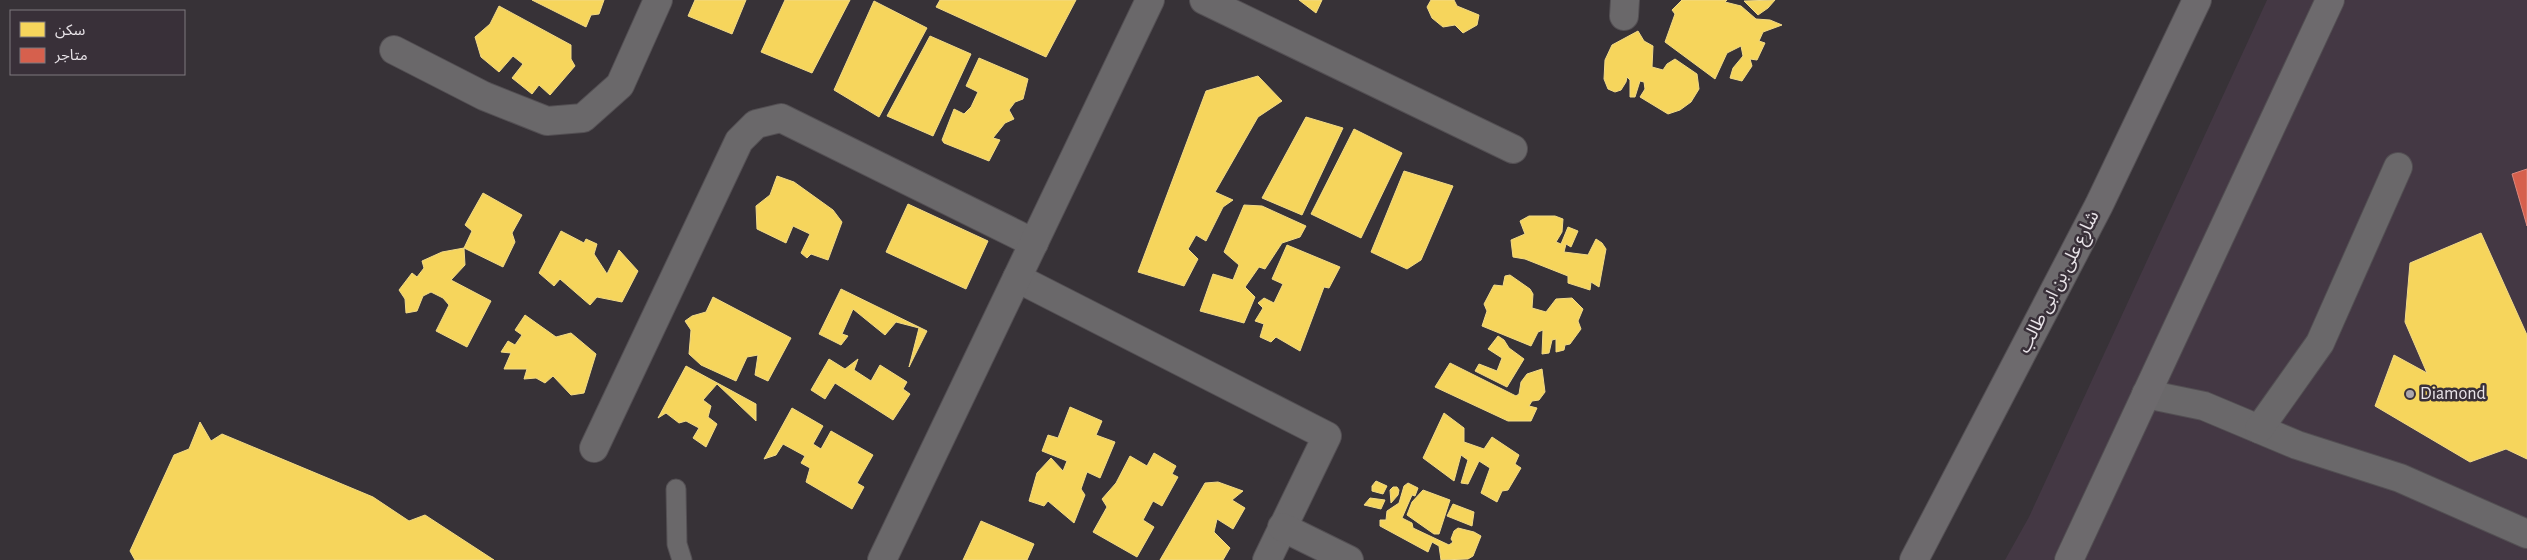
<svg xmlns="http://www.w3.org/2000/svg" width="2527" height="560" font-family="'Alegreya Sans','Noto Sans Arabic',sans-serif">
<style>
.built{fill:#443844}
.homes{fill:#f6d55c;stroke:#f2da86}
.shops{fill:#d6604d;stroke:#dc887c}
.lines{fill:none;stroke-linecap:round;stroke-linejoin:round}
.lane-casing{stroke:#534f53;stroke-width:21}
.street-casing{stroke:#534f53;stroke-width:30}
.secondary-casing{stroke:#534f53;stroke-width:30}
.lane{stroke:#6a686a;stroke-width:19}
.street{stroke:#6a686a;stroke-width:28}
.secondary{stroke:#6d6a6d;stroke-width:28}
.poi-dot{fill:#aba6ab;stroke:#393039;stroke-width:2}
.labels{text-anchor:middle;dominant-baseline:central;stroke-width:5;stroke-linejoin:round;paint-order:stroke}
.street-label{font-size:18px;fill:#e9e4e9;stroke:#393039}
.poi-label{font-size:18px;fill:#e9e4e9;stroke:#393039;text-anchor:start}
</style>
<rect width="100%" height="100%" fill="#373237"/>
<!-- built -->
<polygon class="built" points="2267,0 2527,0 2527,560 2005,560 2029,517"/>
<!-- homes -->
<g class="homes">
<polygon points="532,0 604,0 599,14 591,15 586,27"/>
<polygon points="695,0 746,0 732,34 688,16"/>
<polygon points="785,0 850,0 812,73 761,52"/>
<polygon points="940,0 1076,0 1046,57 936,7"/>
<polygon points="1299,0 1322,0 1316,13"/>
<polygon points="1431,0 1454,0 1457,6 1479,15 1477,25 1463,33 1455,25 1443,27 1432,18 1427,7"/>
<polygon points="1682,0 1727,0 1725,2 1741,6 1756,19 1770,20 1782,25 1763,32 1759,41 1765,43 1757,60 1750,59 1752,66 1742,81 1730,78 1733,68 1743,56 1741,46 1727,53 1715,79 1665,42 1675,14 1672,10"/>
<polygon points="1775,0 1768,8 1758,15 1744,1"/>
<polygon points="874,1 927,28 879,117 834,90"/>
<polygon points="499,6 571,45 571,59 575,66 550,95 539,85 532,94 512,78 523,64 513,56 499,72 481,57 475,37 490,24"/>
<polygon points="1638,31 1644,41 1653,46 1652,67 1663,70 1667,64 1675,59 1697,74 1699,89 1691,102 1680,110 1668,114 1640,97 1645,89 1644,82 1640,81 1635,97 1630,97 1630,80 1627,77 1626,82 1621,90 1615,92 1608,89 1604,79 1605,60 1612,45"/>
<polygon points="930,36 971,54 933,136 887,116"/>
<polygon points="979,58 1028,79 1023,99 1015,102 1009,110 1014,119 1005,123 993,138 1000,140 989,161 944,143 942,140 954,109 964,114 971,107 978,92 966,86"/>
<polygon points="1258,76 1282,101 1258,117 1215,192 1233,200 1223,207 1206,241 1196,235 1188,249 1198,259 1184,286 1138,272 1206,91"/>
<polygon points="1306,117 1343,128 1302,215 1262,198"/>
<polygon points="1354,129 1402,153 1361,238 1311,214"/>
<polygon points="1404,171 1453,186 1421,260 1407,269 1371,252"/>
<polygon points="777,176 794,182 833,210 842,222 828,260 811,254 807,258 801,253 810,234 793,226 786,243 757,229 756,206 770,195"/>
<polygon points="483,193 522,215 512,233 515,242 503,267 464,248 472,231 465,225"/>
<polygon points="908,204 988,241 966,289 886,252"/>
<polygon points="1244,205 1262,206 1306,226 1300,237 1282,243 1265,269 1259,267 1245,287 1255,297 1244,323 1200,311 1213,274 1233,280 1239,265 1224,252"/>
<polygon points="1529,216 1555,216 1563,219 1562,232 1556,242 1561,244 1568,227 1578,231 1571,247 1566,244 1564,252 1588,255 1596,239 1602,243 1606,249 1599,287 1591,282 1590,290 1568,283 1568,276 1525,259 1513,257 1511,240 1525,234 1520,221"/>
<polygon points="561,231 584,243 586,239 597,244 594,254 607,274 619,250 638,271 622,302 597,297 590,305 560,279 554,286 539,273"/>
<polygon points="2481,233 2527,335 2527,459 2506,449 2470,462 2375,406 2394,355 2427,373 2405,322 2410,263"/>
<polygon points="1287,245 1340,267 1329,288 1324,287 1300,351 1276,337 1271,342 1260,337 1264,324 1255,321 1263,308 1258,303 1264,298 1274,303 1283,284 1272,279"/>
<polygon points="464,248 465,265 451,280 491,301 467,347 436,331 449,305 443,298 431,292 423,296 417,311 406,313 405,299 399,290 412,273 417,277 424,268 422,261 442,252"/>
<polygon points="1510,275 1530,289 1533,294 1532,308 1546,312 1556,299 1572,298 1583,309 1578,321 1581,329 1570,344 1565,345 1564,350 1556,352 1556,339 1552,340 1549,353 1542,354 1543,330 1538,332 1531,346 1482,326 1487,311 1484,304 1494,285 1503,286 1505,276"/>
<polygon points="841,289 927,331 909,367 919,328 896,322 885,335 853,309 842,334 848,336 841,345 819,334"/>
<polygon points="713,297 791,338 768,381 755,375 758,355 747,357 736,381 701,365 689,354 691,330 685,321 692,316 706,312"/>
<polygon points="525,315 556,337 571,333 596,354 584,393 571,395 553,376 545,383 536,378 524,379 527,369 504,369 511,353 501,352 508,341 515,345 522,335 515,330"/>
<polygon points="1498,336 1504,340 1509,348 1524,359 1507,387 1475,371 1479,364 1497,371 1502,358 1488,349"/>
<polygon points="829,359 845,369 858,359 854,370 871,381 880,365 907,382 903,389 910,394 893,420 835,383 825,399 811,390"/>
<polygon points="1450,363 1516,396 1519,394 1521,382 1527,374 1542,369 1545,392 1539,400 1532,401 1529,406 1537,408 1531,421 1508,421 1435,387"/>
<polygon points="686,366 756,404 756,421 717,384 703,400 711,406 708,417 717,424 706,447 693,438 699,428 686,421 679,423 666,413 658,418"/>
<polygon points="1070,407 1102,421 1096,435 1115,442 1100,478 1087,472 1081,489 1085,495 1074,523 1048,501 1044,506 1029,501 1037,473 1051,458 1063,471 1067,461 1042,451 1048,435 1058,438"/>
<polygon points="792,408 823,426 813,444 821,449 831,431 873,455 857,483 864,487 852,509 806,482 810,468 801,463 805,456 783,444 776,455 764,459"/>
<polygon points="1444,413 1464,428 1464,442 1484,449 1492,437 1519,455 1515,464 1521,468 1508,490 1502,491 1497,502 1481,493 1490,468 1479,461 1468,484 1461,483 1468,460 1461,455 1454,481 1423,458"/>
<polygon points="200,422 211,441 222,434 373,497 409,521 425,515 494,560 135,560 130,551 174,455 189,449"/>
<polygon points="1154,453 1176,466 1172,474 1178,477 1162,506 1153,501 1143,520 1154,527 1137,557 1093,532 1107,507 1102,499 1116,483 1130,456 1147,466"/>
<polygon points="1376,481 1387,486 1383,494 1372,491 1372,486"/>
<polygon points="1218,482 1243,491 1232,500 1245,508 1233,529 1217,519 1214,532 1230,548 1223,560 1160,560 1205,483"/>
<polygon points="1408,483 1418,488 1415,496 1412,495 1402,518 1412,523 1413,528 1449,545 1453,542 1451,539 1454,531 1458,528 1474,532 1481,536 1473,556 1468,559 1441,560 1439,546 1432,542 1428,552 1380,526 1380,520 1386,520 1387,511 1399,503 1404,486"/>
<polygon points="1393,487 1397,487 1399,490 1398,495 1391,503 1390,490"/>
<polygon points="1423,490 1450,500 1439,534 1434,534 1407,515 1412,502"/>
<polygon points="1370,498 1385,500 1381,509 1364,505"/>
<polygon points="1453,504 1474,512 1472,526 1447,516"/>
<polygon points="981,521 1034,544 1027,560 963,560"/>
</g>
<!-- shops -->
<polygon class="shops" points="2527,169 2527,226 2512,174"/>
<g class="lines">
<!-- lane casing -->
<g class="lane-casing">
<polyline id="lane" points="676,489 677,544 682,560"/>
</g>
<!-- street casing -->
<g class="street-casing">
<g id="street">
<polyline points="1204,0 1513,149"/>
<polyline points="1624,16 1625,0"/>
<polyline points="394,50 484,96 547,121 583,118 620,85 658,0"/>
<polyline points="1017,278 1327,436 1267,560"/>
<polyline points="2146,394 2204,406 2297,445 2400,478 2527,534"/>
<polyline points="2259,429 2320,343 2398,167"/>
<polyline points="594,448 739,141 756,124 781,118 1034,243"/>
<polyline points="1282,527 1349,560"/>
<polyline points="882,560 1150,0"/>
</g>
</g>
<!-- secondary casing -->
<g class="secondary-casing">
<g id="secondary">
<polyline points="1914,560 2099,205 2197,0"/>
<polyline points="2069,560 2330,0"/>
</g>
</g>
<!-- lane -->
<use href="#lane" class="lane"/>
<!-- street -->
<use href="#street" class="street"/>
<!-- secondary -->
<use href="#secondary" class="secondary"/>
</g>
<!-- markers -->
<circle class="poi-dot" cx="2410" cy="394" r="5"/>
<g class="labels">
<!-- street labels -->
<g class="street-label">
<text transform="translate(2059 282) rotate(-63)">شارع على بن ابى طالب</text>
</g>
<!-- poi labels -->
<g class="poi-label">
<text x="2420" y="394">Diamond</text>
</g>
</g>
<!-- legend -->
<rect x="10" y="10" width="175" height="65" fill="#393039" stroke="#7f787f"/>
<rect x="20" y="22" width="25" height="15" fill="#f6d55c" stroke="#7f787f"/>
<text x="55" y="35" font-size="15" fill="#e9e4e9">سكن</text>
<rect x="20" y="48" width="25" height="15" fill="#d6604d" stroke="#7f787f"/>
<text x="55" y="60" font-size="15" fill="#e9e4e9">متاجر</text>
</svg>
